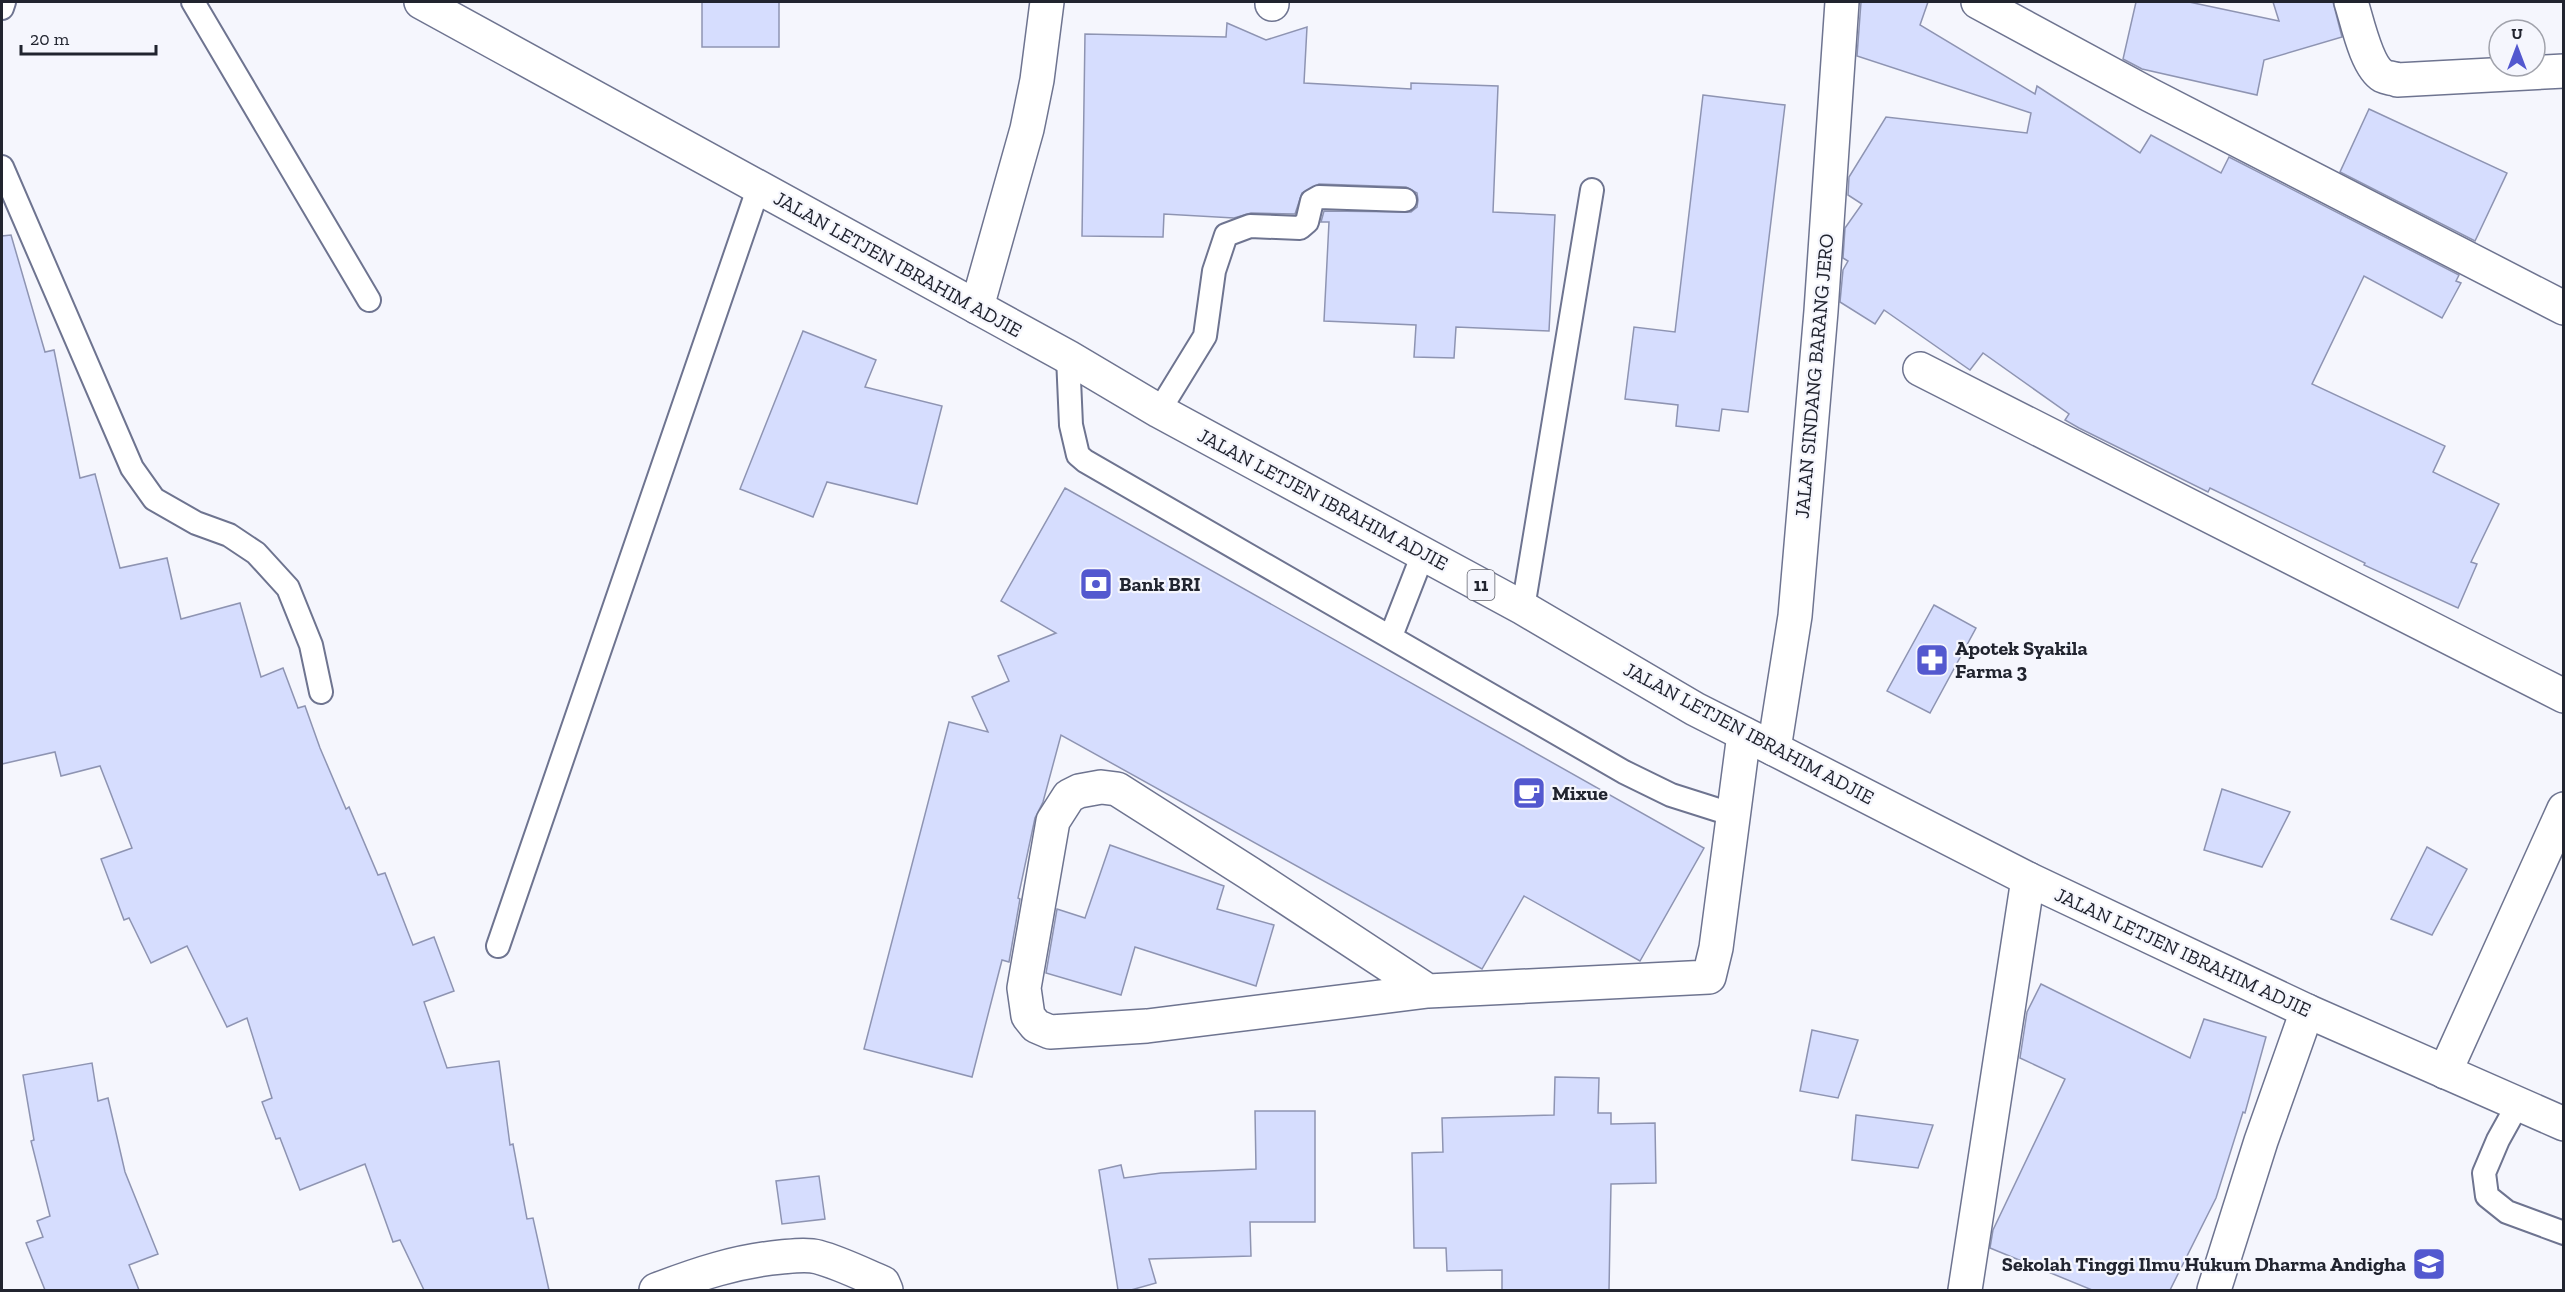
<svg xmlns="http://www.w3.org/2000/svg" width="2565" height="1292" font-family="'Zilla Slab',serif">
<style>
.building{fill:#d6ddfe;stroke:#8e94b2;stroke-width:1.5}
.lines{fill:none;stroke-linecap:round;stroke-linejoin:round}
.lane-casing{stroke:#6e7490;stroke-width:26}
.street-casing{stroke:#6e7490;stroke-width:36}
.primary-casing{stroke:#6e7490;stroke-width:36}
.lane{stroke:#fff;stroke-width:22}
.street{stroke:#fff;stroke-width:33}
.primary{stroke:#fff;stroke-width:33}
.labels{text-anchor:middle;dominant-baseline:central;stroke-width:4.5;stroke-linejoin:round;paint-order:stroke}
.shield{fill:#f5f6fd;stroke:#61636d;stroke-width:1.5}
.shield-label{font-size:18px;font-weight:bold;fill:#21242f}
.street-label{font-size:20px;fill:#21242f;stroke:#f5f6fd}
.poi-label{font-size:20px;font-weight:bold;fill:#21242f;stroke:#f5f6fd;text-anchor:start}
</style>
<rect width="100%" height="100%" fill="#f5f6fd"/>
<!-- building -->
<g class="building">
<rect x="702" y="2" width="77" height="45"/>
<polygon points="1861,2 1928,2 1920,25 2035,94 2037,86 2140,153 2151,135 2221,173 2229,157 2459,275 2456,281 2461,283 2442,318 2364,276 2312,384 2445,446 2433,472 2499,504 2471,562 2477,564 2458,608 2364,565 2365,563 2210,488 2208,492 2079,428 2065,420 2069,414 1983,353 1970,370 1884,310 1875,324 1840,302 1843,270 1848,261 1843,258 1845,228 1862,204 1848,195 1849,177 1886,117 2027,133 2031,113 1857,56"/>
<polygon points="2136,2 2189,2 2279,21 2273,2 2333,2 2342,37 2264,60 2257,95 2142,69 2123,59"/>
<polygon points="1227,23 1266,40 1307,27 1304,83 1411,89 1411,83 1498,86 1493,212 1555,215 1549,331 1456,327 1454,358 1414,357 1416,325 1324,321 1329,222 1321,222 1324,211 1411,212 1417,207 1418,200 1417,193 1406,187 1319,184 1302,193 1295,214 1251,213 1234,218 1164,214 1163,237 1082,236 1085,34 1226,37"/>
<polygon points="1703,95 1785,105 1748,412 1722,409 1719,431 1676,426 1678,405 1625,399 1634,327 1675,332"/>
<polygon points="2369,109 2507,173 2475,241 2340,172"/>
<polygon points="11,235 45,352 54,350 80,478 95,474 120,568 167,558 181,619 240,603 261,677 283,668 298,708 305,706 320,748 346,809 349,807 378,875 385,873 413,945 434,937 454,991 424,1002 447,1068 499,1061 510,1145 513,1144 527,1219 533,1218 549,1290 424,1290 400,1240 393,1242 365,1164 300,1190 280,1138 276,1139 262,1102 272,1098 247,1018 227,1027 187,946 151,963 129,918 124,920 101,859 132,848 100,766 61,776 55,752 2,764 2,236"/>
<polygon points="803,331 876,360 865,387 942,406 917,504 827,482 813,517 740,489"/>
<polygon points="1065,488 1704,848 1640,961 1524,896 1482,969 1061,735 1043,802 1035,818 1018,898 1020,899 1009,962 1002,960 972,1077 864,1049 949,722 988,732 972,697 1009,681 998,656 1056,633 1001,601"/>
<polygon points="1934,605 1976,628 1930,713 1887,691"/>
<polygon points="2222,789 2290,812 2262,867 2204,850"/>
<polygon points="1110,845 1224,886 1217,909 1274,925 1256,986 1135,947 1121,995 1046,973 1057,909 1085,918"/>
<polygon points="2427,847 2467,869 2432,935 2391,919"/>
<polygon points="2041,984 2190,1058 2204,1019 2266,1037 2245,1113 2243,1112 2216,1198 2170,1290 2092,1290 1990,1248 1993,1230 2065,1079 2020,1058 2027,1012"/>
<polygon points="1812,1030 1858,1040 1838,1098 1800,1091"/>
<polygon points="92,1063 98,1101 108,1098 125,1172 158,1254 129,1265 139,1290 45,1290 26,1243 43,1237 37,1221 50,1216 31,1141 34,1140 23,1075"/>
<polygon points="1555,1077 1599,1078 1598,1113 1611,1113 1611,1124 1655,1123 1656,1183 1611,1184 1609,1290 1502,1290 1502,1270 1447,1271 1446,1248 1414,1248 1412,1153 1443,1152 1442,1118 1554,1115"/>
<polygon points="1255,1111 1315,1111 1315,1222 1250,1222 1251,1256 1149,1259 1156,1283 1131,1290 1118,1290 1099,1170 1121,1165 1124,1178 1161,1173 1256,1169"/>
<polygon points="1856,1115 1933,1125 1918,1168 1852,1160"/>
<polygon points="819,1176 825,1219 782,1224 776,1181"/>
</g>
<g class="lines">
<!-- lane casing -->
<g class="lane-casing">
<g id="lane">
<polyline points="193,2 369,300"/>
<polyline points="2,8 4,2"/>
<polyline points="2,167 132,468 154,499 196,523 229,535 256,553 288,588 311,645 321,692"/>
<polyline points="1068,357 1071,425 1078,455 1085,461 1624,772 1671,795 1734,815"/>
<polyline points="1159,411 1205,336 1214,271 1226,235 1250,226 1300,228 1307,222 1312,201 1319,197 1405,200"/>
<polyline points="1523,608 1592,190"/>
<polyline points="1391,636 1423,554"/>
<polyline points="498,946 758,189"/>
<polyline points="2518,1104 2498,1140 2484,1173 2487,1196 2507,1212 2564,1233"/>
</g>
</g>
<!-- street casing -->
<g class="street-casing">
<g id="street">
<polyline points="1978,2 2150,95 2564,308"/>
<path d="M2351 2C2357 20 2366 66 2383 76 2387 78 2393 78 2397 80L2564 71"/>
<polyline points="1272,4 1272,2"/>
<polyline points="977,307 1027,129 1037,80 1047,2"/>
<polyline points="1920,369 2564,696"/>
<polyline points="1774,749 1795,616 1821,311 1842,2"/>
<polyline points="1428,991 1249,873 1117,789 1101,787 1079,791 1069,796 1053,821 1024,988 1028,1016 1036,1026 1050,1032 1147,1026 1428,991 1709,977 1716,948 1744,734"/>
<polyline points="2445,1072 2564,809"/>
<path d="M656 1290C698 1274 737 1261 781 1257 793 1256 807 1254 818 1257 840 1263 862 1274 883 1283L886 1290"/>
<polyline points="1965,1290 2028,879"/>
<polyline points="2214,1290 2261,1141 2307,1011"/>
</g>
</g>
<!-- primary casing -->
<g class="primary-casing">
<polyline id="primary" points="421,2 1068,357 1159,411 1523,608 1695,709 1774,749 2028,879 2307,1011 2564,1124"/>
</g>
<!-- lane -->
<use href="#lane" class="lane"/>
<!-- street -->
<use href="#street" class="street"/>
<!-- primary -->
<use href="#primary" class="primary"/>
</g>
<!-- icons -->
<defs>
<g id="bank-square" transform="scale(1.725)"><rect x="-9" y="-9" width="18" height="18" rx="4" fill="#5358cf" stroke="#f5f6fd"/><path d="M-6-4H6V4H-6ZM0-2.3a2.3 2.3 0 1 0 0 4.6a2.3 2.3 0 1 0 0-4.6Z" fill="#fff"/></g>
<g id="pharmacy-square" transform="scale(1.725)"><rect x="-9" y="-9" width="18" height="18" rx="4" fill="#5358cf" stroke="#f5f6fd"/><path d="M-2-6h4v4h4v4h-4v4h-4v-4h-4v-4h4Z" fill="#fff"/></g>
<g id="cafe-square" transform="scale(1.725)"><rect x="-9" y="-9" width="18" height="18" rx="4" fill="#5358cf" stroke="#f5f6fd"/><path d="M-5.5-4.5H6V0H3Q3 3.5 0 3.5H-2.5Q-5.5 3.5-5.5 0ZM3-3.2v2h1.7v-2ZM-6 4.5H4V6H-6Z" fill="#fff"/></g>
<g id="university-square" transform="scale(1.725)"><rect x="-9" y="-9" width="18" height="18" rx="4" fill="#5358cf" stroke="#f5f6fd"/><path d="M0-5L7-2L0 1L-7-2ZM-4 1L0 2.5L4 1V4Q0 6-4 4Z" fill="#fff"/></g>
</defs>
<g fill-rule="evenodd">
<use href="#bank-square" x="1096" y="584"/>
<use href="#pharmacy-square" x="1932" y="660"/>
<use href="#cafe-square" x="1529" y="793"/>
<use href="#university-square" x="2429" y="1264"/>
</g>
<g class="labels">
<!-- shield labels -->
<rect class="shield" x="1467.5" y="570" width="27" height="30" rx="4.5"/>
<g class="shield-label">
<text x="1481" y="585">11</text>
</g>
<!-- street labels -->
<g class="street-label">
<text transform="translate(898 264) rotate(29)">JALAN LETJEN IBRAHIM ADJIE</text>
<text transform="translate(1814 376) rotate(-85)">JALAN SINDANG BARANG JERO</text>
<text transform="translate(1323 499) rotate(28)">JALAN LETJEN IBRAHIM ADJIE</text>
<text transform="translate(1749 733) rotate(28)">JALAN LETJEN IBRAHIM ADJIE</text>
<text transform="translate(2183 952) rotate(25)">JALAN LETJEN IBRAHIM ADJIE</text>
</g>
<!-- poi labels -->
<g class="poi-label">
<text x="1119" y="584">Bank BRI</text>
<text x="1955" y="648">Apotek Syakila<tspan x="1955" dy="23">Farma 3</tspan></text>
<text x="1552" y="793">Mixue</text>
<text x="2406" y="1264" text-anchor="end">Sekolah Tinggi Ilmu Hukum Dharma Andigha</text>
</g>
</g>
<!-- border -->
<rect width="2565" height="1292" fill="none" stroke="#21242f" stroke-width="6"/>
<!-- north arrow -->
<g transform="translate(2517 48)"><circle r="28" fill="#f5f6fd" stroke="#a0a2ab" stroke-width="1.5"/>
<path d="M0-4.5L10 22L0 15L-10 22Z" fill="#5358cf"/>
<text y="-9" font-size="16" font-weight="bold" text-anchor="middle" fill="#21242f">U</text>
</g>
<!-- scale -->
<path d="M21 45v9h135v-9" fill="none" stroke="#21242f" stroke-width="3"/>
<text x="30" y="45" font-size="18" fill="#21242f" stroke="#f5f6fd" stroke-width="4.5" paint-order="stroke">20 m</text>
</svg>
